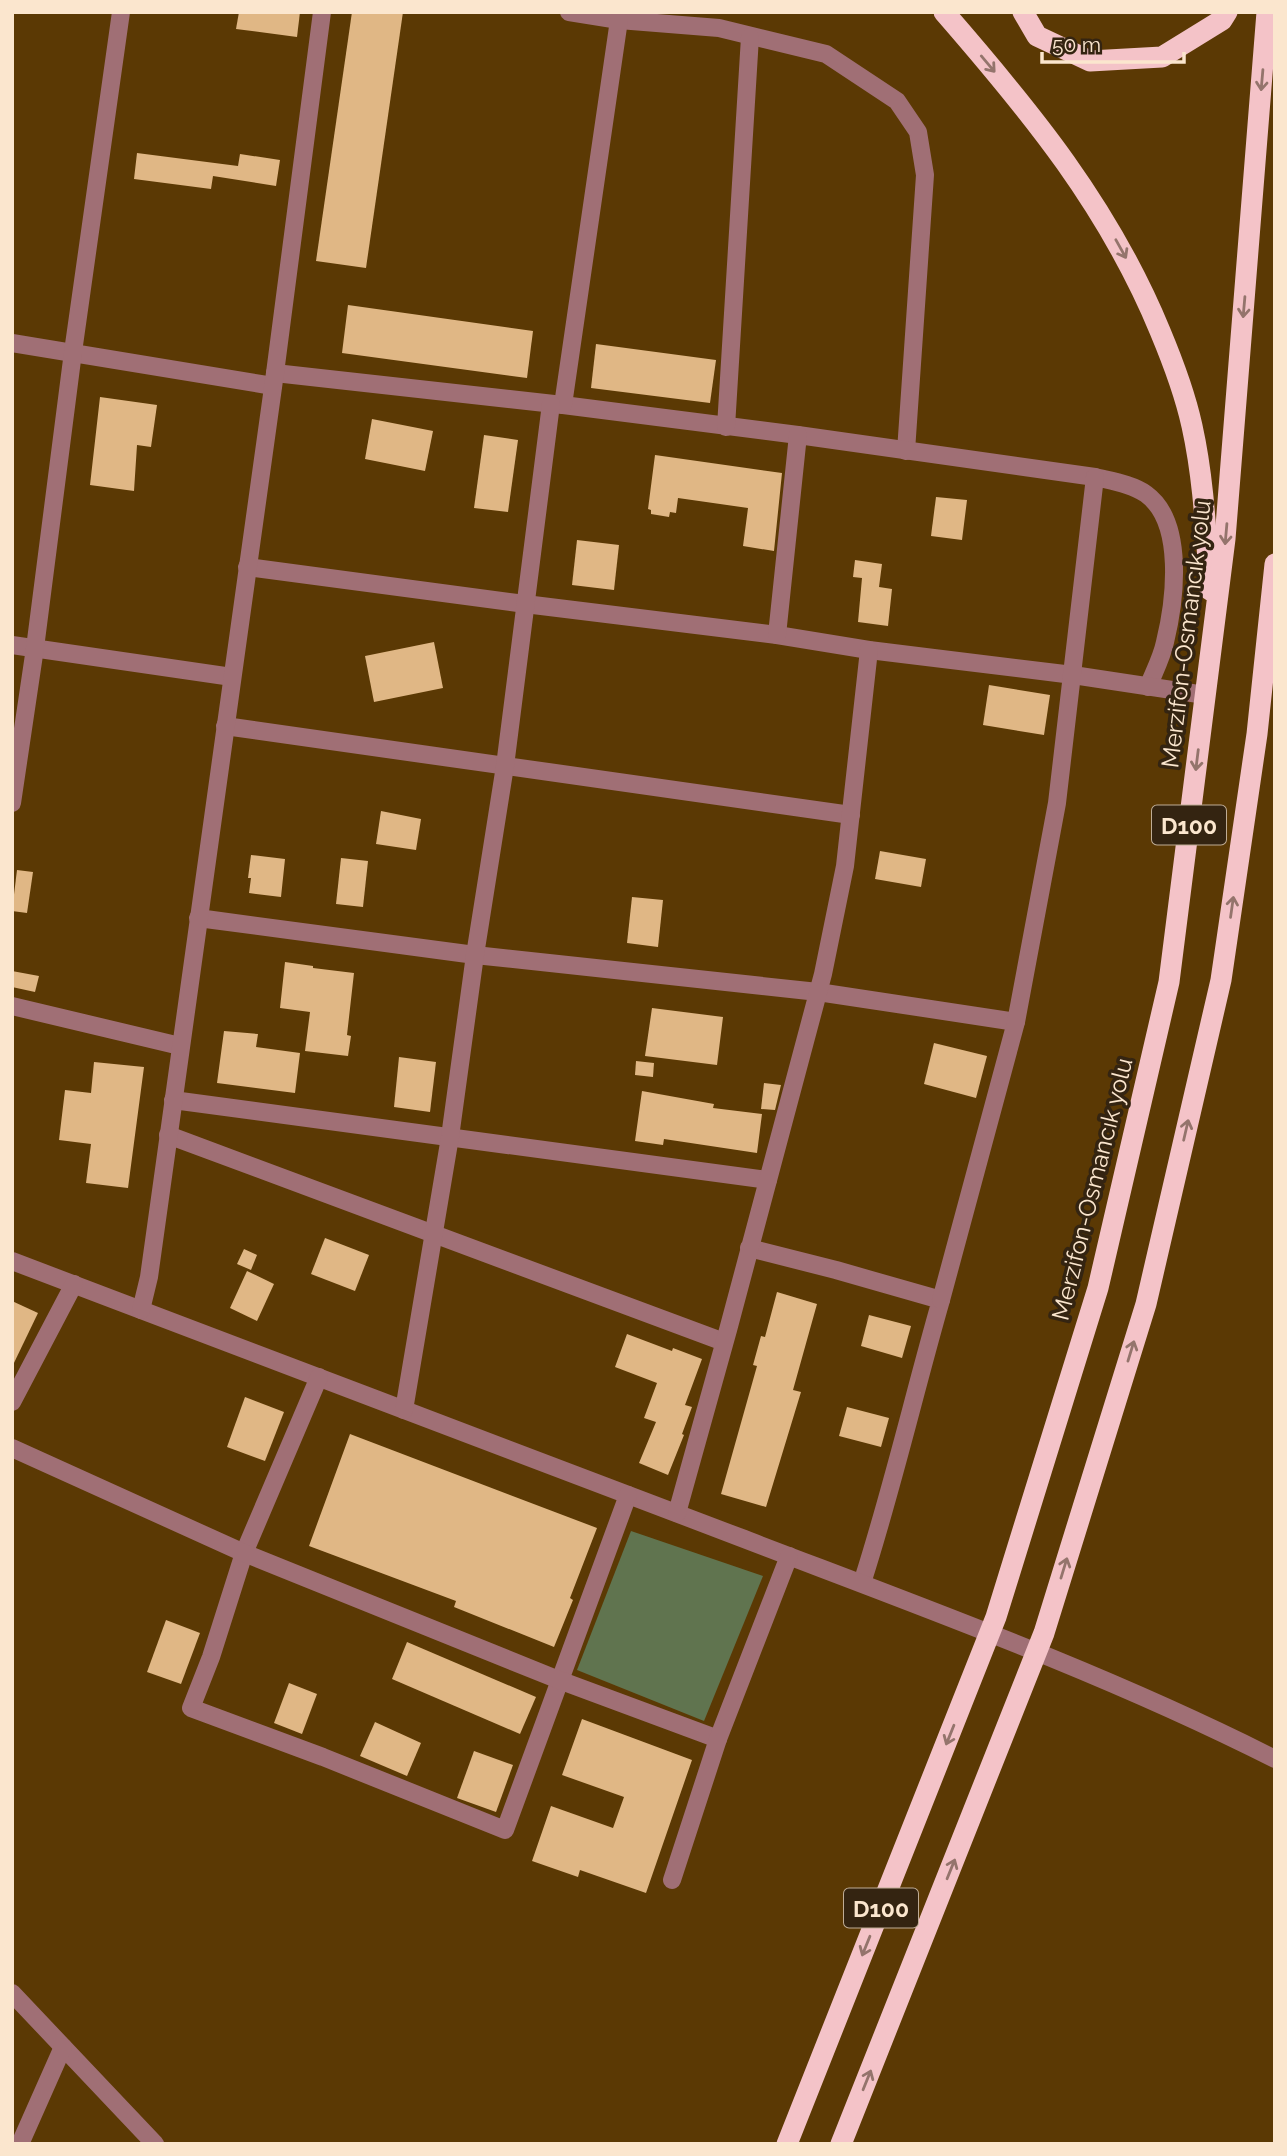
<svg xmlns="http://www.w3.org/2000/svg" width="1287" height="2156" font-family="Raleway,sans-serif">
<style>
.green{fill:#60744f}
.building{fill:#e0b785}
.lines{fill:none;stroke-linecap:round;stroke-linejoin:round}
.minor{stroke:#a06f75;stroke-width:18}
.highway{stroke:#f4c3c8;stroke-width:21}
.oneway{stroke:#94746c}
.labels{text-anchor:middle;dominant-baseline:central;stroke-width:7;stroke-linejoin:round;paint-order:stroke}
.shield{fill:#342411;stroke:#bfac95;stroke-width:2}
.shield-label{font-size:23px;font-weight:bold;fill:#fbe6ce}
.street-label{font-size:24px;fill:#fbe6ce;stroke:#342411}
</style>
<rect width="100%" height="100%" fill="#5b3904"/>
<!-- green -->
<polygon class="green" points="631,1531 763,1576 704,1721 577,1670"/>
<!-- building -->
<g class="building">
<polygon points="239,12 300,12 297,37 236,29"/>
<polygon points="352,12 403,12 366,268 316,261"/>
<polygon points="137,153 238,166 240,154 280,160 276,186 213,176 211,189 134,179"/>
<polygon points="348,305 533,331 527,378 342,353"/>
<polygon points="596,344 716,360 710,403 591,388"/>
<polygon points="100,397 157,405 151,447 137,445 134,491 90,485"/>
<polygon points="372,419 433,431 425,471 365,459"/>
<polygon points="484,435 518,440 508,512 474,508"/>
<polygon points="655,455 782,473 774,551 743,546 748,508 678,498 676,513 670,512 669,517 651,514 651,510 648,509"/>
<polygon points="936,497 967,500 962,540 931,536"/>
<polygon points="577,540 619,545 614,590 572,585"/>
<polygon points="855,560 882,564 879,587 892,589 888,626 858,622 862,578 853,577"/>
<polygon points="434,642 443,688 374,702 365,656"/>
<polygon points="989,685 1050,695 1044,735 983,725"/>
<polygon points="381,811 421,819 416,850 376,844"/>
<polygon points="880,851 926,859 921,887 875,879"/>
<polygon points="251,855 285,859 281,897 249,893 251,878 248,878"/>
<polygon points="341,858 368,861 363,907 336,904"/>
<polygon points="17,870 33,872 27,913 12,911"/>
<polygon points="632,897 663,900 658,947 627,943"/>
<polygon points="285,962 313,966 313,968 354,973 347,1035 351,1036 348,1056 305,1051 310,1012 280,1008"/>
<polygon points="12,971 39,976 35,992 12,987"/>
<polygon points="652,1008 723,1017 717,1065 645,1056"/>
<polygon points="224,1031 258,1034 256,1047 300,1053 295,1093 217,1083"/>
<polygon points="934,1043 987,1056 976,1098 924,1084"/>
<polygon points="399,1057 436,1062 430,1112 394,1107"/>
<polygon points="636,1061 654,1063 653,1077 635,1075"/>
<polygon points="94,1062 144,1067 128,1188 86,1183 91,1144 59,1140 65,1090 91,1093"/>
<polygon points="764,1083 781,1085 775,1110 761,1109"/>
<polygon points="642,1091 714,1104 713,1108 762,1114 757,1153 664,1139 663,1145 635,1141"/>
<polygon points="325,1238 369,1255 355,1291 311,1274"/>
<polygon points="244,1249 257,1255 251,1270 237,1264"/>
<polygon points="247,1271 274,1284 257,1321 230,1308"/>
<polygon points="777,1292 817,1304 793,1390 801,1392 766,1507 721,1494 757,1366 753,1365 761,1336 765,1337"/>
<polygon points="12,1301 38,1313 12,1367"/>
<polygon points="869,1315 911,1326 902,1358 861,1346"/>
<polygon points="627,1334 672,1351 673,1348 702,1359 685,1405 692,1407 682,1434 684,1435 668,1475 639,1463 656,1422 644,1418 657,1383 615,1367"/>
<polygon points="245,1397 284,1412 265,1461 227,1447"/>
<polygon points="847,1407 889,1418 881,1447 839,1436"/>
<polygon points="350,1434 597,1528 570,1598 573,1600 554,1647 454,1607 456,1601 309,1546"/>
<polygon points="166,1620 200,1633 181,1684 147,1672"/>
<polygon points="407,1642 536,1697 520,1734 392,1679"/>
<polygon points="289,1683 317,1694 302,1734 274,1723"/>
<polygon points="582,1719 692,1760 646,1893 580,1870 578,1877 532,1861 551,1806 613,1828 624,1797 562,1775"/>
<polygon points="375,1722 421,1743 407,1776 360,1756"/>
<polygon points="474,1751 513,1765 496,1812 457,1798"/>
</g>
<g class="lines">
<!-- minor -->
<g class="minor">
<polyline points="569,12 619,20 719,28 826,54 897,101 918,132 925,175 906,451"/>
<polyline points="12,343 273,386"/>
<path d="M275 373 563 405 798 435 1095 477C1111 481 1132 484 1146 494 1185 522 1175 601 1165 642 1162 657 1154 672 1148 687"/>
<polyline points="563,405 619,20"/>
<polyline points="726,427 750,37"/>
<polyline points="247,567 525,604 777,635 869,650 1073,675 1205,695"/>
<polyline points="777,635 798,435"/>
<polyline points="12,645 232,677"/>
<polyline points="225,726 851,815"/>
<polyline points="12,803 35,648 73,352 121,12"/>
<polyline points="198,918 475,955 818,992 1016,1022"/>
<polyline points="12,1006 180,1046"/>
<polyline points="173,1100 768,1180"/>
<polyline points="168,1135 724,1342"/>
<path d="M749 1248 836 1270 941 1300C914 1394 892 1490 862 1583"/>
<path d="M12 1261C254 1353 497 1445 739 1537 919 1606 1103 1672 1275 1759"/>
<polyline points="941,1300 1016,1022 1057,803 1095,477"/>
<polyline points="141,1310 149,1277 275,373 322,12"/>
<polyline points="319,1377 244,1553 211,1657 191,1708 323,1757 505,1830 628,1495"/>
<polyline points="12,1402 74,1284"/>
<polyline points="404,1410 450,1137 475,955 505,766 551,404"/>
<polyline points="12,1448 244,1553 559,1680 718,1739"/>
<polyline points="677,1513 728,1330 823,974 845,866 869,650"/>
<polyline points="672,1880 718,1739 789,1556"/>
<polyline points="12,1993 155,2144"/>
<polyline points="20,2144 63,2047"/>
</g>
<!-- highway -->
<g class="highway">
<path d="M944 12C1031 112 1109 207 1160 331 1173 362 1185 394 1192 426 1204 480 1206 535 1210 590"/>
<polyline points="1023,12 1037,36 1090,61 1162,57 1222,20 1227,12"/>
<polyline points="787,2144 996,1617 1098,1288 1169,982 1225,539 1267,12"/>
<polyline points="841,2144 1044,1633 1146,1304 1221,980 1257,734 1275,564"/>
</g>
</g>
<!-- one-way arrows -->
<defs><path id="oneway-shaft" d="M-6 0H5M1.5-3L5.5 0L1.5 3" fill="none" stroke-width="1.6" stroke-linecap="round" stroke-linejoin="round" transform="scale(1.75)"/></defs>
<g class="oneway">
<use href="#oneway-shaft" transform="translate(988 64) rotate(50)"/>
<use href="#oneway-shaft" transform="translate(1262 80) rotate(95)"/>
<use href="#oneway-shaft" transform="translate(1121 249) rotate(61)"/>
<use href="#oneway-shaft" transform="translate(1244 307) rotate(95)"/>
<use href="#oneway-shaft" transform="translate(1226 534) rotate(95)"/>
<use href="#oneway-shaft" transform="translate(1197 760) rotate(97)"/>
<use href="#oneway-shaft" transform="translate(1232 907) rotate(-82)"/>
<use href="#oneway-shaft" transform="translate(1186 1130) rotate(-77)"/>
<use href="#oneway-shaft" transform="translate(1131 1351) rotate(-73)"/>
<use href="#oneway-shaft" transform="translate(1064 1568) rotate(-73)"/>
<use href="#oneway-shaft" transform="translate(950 1735) rotate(112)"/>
<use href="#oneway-shaft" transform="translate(951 1869) rotate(-68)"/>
<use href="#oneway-shaft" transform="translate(866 1946) rotate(112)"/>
<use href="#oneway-shaft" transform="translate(867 2080) rotate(-68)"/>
</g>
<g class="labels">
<!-- shield labels -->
<g class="shield">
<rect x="1152" y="805.5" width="74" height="39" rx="5"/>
<rect x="844" y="1888.5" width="74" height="39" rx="5"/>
</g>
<g class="shield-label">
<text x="1189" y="825">D100</text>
<text x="881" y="1908">D100</text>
</g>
<!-- street labels -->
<g class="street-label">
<text transform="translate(1186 634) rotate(-83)">Merzifon-Osmancık yolu</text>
<text transform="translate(1092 1189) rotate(-76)">Merzifon-Osmancık yolu</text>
</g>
</g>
<!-- border -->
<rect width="1287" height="2156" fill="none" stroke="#fbe6ce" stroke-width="28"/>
<!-- scale -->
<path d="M1042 52v10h142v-10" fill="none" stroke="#fbe6ce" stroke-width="3.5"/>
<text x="1052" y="52" font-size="21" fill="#fbe6ce" stroke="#342411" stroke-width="5" paint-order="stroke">50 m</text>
</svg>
